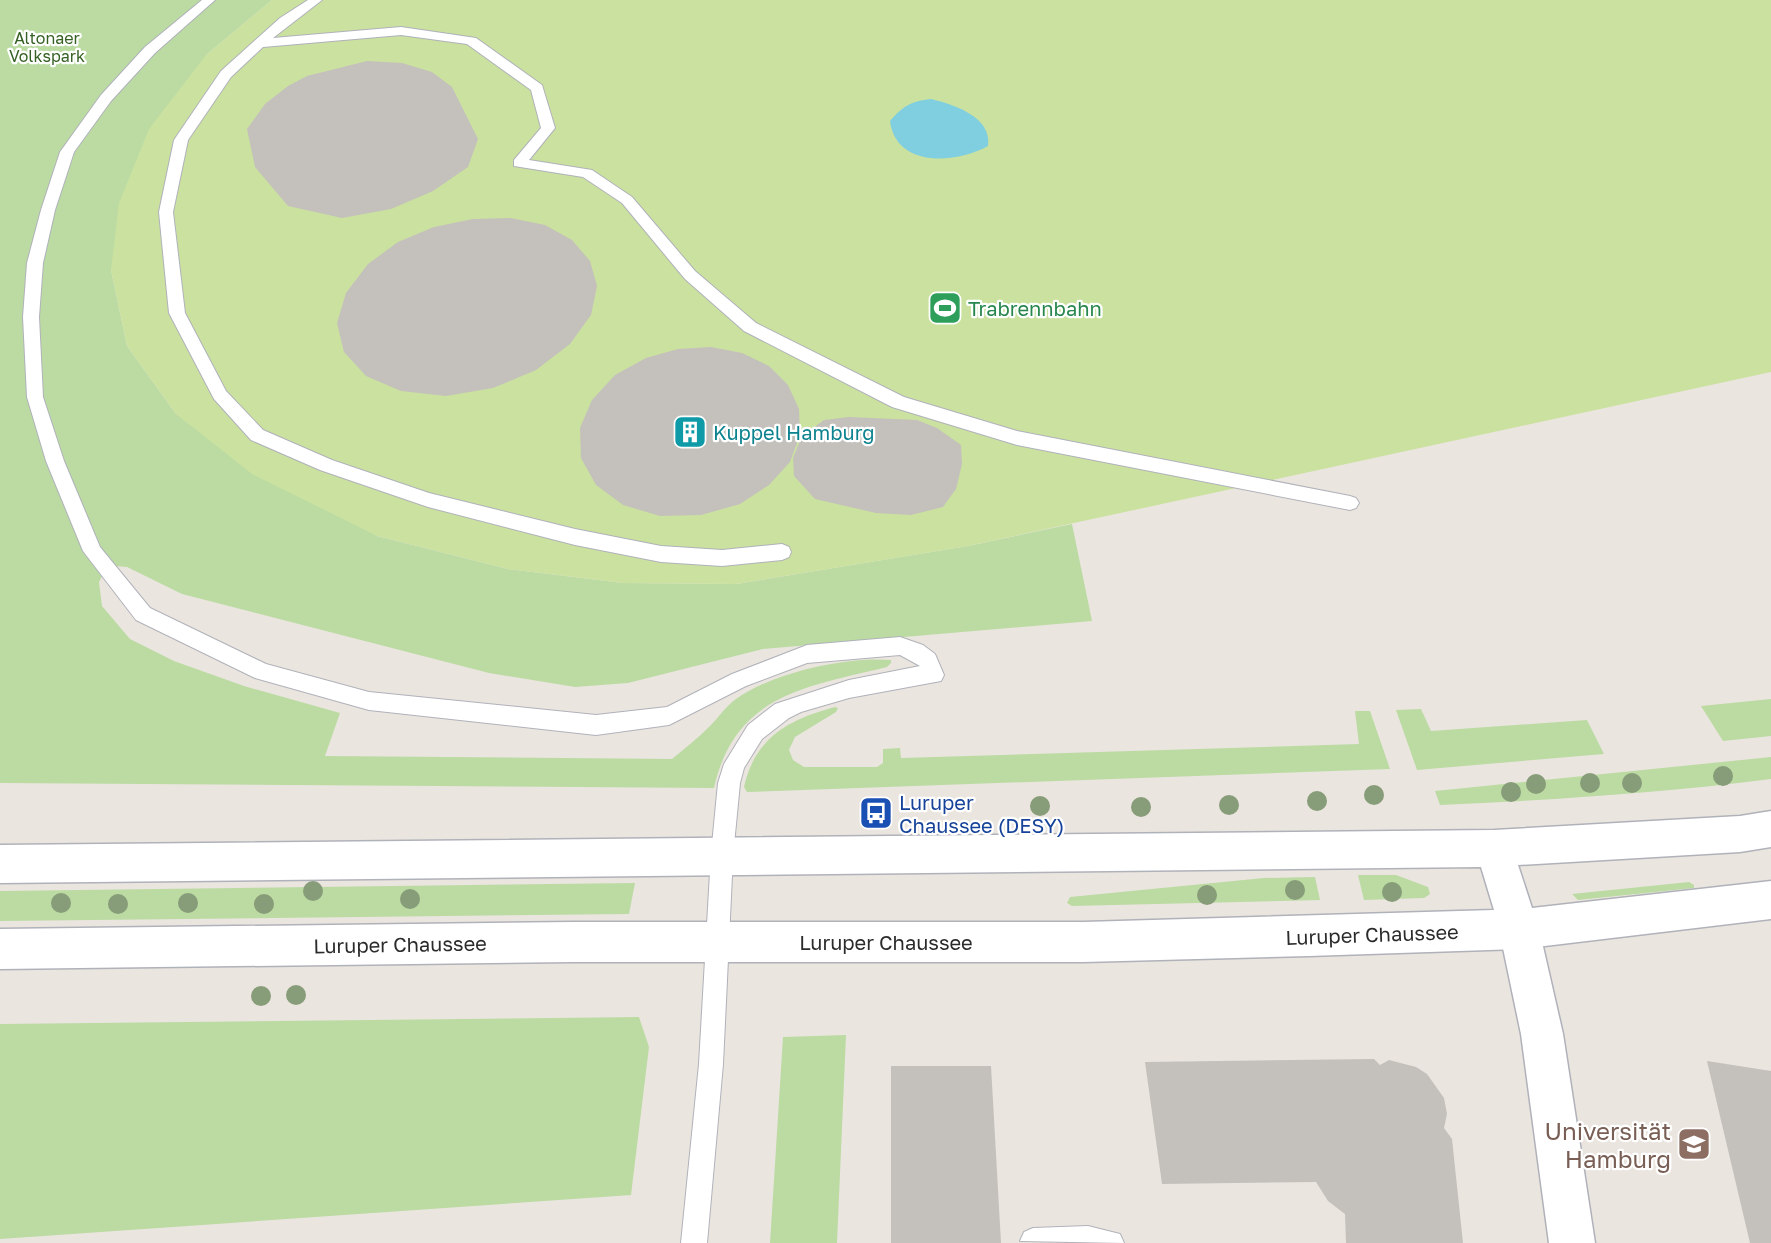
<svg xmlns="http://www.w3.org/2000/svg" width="1771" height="1243" font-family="'Golos Text',sans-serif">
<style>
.green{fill:#bbdba3}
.pitch{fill:#cbe1a0}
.water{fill:#80cfe0}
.building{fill:#c4c0bb}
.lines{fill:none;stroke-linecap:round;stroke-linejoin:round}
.lane-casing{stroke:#b0b2ba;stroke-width:2}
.street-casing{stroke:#b0b2ba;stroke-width:3}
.secondary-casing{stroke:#b0b2ba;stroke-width:3}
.lane{fill:#fff;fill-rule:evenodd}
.street{fill:#fff;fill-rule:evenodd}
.secondary{fill:#fff;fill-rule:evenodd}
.tree{fill:#879c78}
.labels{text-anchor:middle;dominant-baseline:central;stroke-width:4.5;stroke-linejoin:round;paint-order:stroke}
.far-park-label{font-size:16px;fill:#366024;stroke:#fff}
.leisure-label{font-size:20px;fill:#27864d;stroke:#fff;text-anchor:start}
.culture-label{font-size:20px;fill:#0d838f;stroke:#fff;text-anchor:start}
.transit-label{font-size:20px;fill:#164399;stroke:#fff;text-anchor:start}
.street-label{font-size:20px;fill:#2b2b2b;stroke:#fff}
.near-education-label{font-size:24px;fill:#785e54;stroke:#fff;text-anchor:end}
</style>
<rect width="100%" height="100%" fill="#ebe5df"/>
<!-- green -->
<g class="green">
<path d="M0 0H272L206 55 111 270 127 346 176 414 377 536 508 569 623 583 736 584 968 546 1072 524 1092 621 763 649 628 683 575 687 489 673 182 594 127 567 114 566 104 573 99 582 102 606 130 639 174 661 244 686 340 713 325 756 672 759C685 748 698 738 710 726 719 717 726 706 736 699 772 673 846 656 891 660V663L887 667C806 687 735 694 714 788L0 783Z"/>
<polygon points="1771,699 1771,736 1723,741 1701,706"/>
<path d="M835 707 838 708 836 712 795 737 789 750 793 760 804 767H877L883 763V749L900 748 901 758 1359 744 1355 711H1370L1390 769 747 792 744 787C755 737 790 719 835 707Z"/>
<polygon points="1421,709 1431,731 1587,720 1604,754 1417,770 1396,710"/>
<path d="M1771 757V779C1661 793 1551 800 1440 805L1435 791Z"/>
<polygon points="1358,875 1396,875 1428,887 1430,894 1424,898 1364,900"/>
<polygon points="1315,877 1320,900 1072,906 1067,903 1070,897 1264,878"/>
<polygon points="1689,882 1694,885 1694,888 1578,900 1572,894"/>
<polygon points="635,883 629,914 0,921 0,891"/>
<polygon points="639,1017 649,1047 631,1195 0,1239 0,1024"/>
<polygon points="846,1035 837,1243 770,1243 783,1037"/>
</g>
<!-- pitch -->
<polygon class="pitch" points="272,0 1771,0 1771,372 968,546 736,584 623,583 508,569 377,536 252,474 176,414 127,346 111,270 119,203 149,129 206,55"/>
<!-- water -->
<path class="water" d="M931 99C955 105 992 117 988 146 956 164 896 168 890 121 903 106 911 101 931 99Z"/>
<!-- building -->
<g class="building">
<polygon points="367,61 402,63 432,72 452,87 478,139 468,167 433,191 391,209 342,218 288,206 255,167 247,129 265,104 288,86 307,76"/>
<polygon points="511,218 545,225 572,240 590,261 597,286 591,315 570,344 536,370 493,388 446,396 401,391 366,376 344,352 337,323 346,293 368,264 398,242 434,227 473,219"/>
<polygon points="711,347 742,353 769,366 788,385 799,409 800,435 790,462 769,485 740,504 701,515 660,516 623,505 596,485 581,458 580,428 592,400 615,375 646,358 678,349"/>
<polygon points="849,417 917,420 937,428 961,445 962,464 956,489 943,507 911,515 876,513 815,499 794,476 793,458 802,436 824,420"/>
<polygon points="1374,1059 1380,1065 1389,1060 1416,1067 1427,1074 1444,1098 1447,1114 1444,1128 1452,1139 1463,1243 1346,1243 1345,1214 1328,1201 1316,1182 1162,1184 1145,1062"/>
<polygon points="1707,1061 1771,1071 1771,1243 1750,1243"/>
<polygon points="891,1066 991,1066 1001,1243 891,1243"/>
</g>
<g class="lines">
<!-- lane casing -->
<g class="lane-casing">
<g id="lane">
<polygon points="202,0 215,0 155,53 111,101 74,152 55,210 43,263 39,317 43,397 64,461 100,547 150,608 266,664 369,692 596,715 667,707 732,674 807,645 900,637 923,645 935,654 944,675 941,681 849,698 801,712 789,718 762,739 744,768 740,783 733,855 723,1064 707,1243 681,1243 699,1064 711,855 718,783 724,764 748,725 775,704 849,680 920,666 900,655 807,663 746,686 669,725 596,735 369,710 255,678 136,620 83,551 46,461 27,397 23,317 27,263 41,210 60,152 101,95 145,47"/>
<polygon points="308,0 322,0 273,38 401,27 476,38 542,85 555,128 529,160 592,170 632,197 695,271 756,323 904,397 1017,431 1350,496 1356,498 1359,503 1356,508 1350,510 1017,445 892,407 744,331 685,279 622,203 583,177 514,166 514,160 541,128 531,90 467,44 401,35 263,47 231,77 188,140 173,212 185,313 226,391 263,430 332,460 429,493 575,529 661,546 722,550 782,544 789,547 791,552 789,557 782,560 722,566 661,562 575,545 428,507 320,470 251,440 214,399 169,313 159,212 174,140 221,71 280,18"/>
<polygon points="1088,1226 1120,1234 1124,1243 1020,1241 1024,1232 1033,1228"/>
</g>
</g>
<!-- street casing -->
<g class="street-casing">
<polygon id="street" points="1519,909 1533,915 1539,929 1563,1034 1595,1243 1549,1243 1521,1034 1499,929 1505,915"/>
</g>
<!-- secondary casing -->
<g class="secondary-casing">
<polygon id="secondary" points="1771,811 1771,847 1740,852 1518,865 1532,908 1771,881 1771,919 1519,949 1309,956 1084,962 573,962 0,969 0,929 573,922 1084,922 1494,910 1481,867 0,883 0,845 1494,830 1740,816"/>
</g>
<!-- lane -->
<use href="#lane" class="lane"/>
<!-- street -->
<use href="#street" class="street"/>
<!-- secondary -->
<use href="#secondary" class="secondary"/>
</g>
<!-- trees -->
<g class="tree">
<circle cx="1723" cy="776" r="10"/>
<circle cx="1590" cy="783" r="10"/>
<circle cx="1632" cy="783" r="10"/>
<circle cx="1536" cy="784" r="10"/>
<circle cx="1511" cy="792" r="10"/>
<circle cx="1374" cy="795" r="10"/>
<circle cx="1317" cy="801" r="10"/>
<circle cx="1229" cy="805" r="10"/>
<circle cx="1040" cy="806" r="10"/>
<circle cx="1141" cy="807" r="10"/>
<circle cx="1295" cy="890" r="10"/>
<circle cx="313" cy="891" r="10"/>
<circle cx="1392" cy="892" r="10"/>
<circle cx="1207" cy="895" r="10"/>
<circle cx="410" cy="899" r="10"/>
<circle cx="61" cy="903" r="10"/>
<circle cx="188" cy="903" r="10"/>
<circle cx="118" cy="904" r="10"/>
<circle cx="264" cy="904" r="10"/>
<circle cx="296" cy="995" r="10"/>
<circle cx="261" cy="996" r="10"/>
</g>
<!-- icons -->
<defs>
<g id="stadium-square" transform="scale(1.725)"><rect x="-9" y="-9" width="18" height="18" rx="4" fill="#2e9e5b" stroke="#fff"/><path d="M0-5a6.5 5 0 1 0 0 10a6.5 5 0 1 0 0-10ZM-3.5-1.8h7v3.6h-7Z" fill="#fff"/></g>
<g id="building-square" transform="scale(1.725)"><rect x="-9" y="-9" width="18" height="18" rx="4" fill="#0f9aa8" stroke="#fff"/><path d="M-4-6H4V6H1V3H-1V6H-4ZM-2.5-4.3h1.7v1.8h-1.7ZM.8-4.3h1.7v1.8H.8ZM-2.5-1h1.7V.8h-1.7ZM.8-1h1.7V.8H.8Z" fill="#fff"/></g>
<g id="bus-square" transform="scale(1.725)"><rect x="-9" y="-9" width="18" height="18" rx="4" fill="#1a4fb4" stroke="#fff"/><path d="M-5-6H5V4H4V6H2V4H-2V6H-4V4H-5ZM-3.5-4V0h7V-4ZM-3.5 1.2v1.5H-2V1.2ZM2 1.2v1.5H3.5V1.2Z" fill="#fff"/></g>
<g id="university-square" transform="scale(1.725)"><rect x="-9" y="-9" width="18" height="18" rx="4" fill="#8d6e63" stroke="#fff"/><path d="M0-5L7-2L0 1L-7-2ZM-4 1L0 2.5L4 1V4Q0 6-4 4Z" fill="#fff"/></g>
</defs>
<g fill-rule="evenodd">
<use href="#stadium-square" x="945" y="308"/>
<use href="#building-square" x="690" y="432"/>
<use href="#bus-square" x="876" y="813"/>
<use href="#university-square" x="1694" y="1144"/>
</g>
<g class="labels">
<!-- far-park labels -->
<g class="far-park-label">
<text x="47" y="38">Altonaer<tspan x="47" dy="18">Volkspark</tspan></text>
</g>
<!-- leisure labels -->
<g class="leisure-label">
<text x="968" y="308">Trabrennbahn</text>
</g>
<!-- culture labels -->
<g class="culture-label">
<text x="713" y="432">Kuppel Hamburg</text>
</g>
<!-- transit labels -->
<g class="transit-label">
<text x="899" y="802">Luruper<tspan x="899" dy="23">Chaussee (DESY)</tspan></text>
</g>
<!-- street labels -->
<g class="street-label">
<text transform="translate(1372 934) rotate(-2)">Luruper Chaussee</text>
<text x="886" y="942">Luruper Chaussee</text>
<text transform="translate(400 944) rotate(-1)">Luruper Chaussee</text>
</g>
<!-- near-education labels -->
<g class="near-education-label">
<text x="1671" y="1130">Universität<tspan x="1671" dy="28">Hamburg</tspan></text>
</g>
</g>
</svg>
